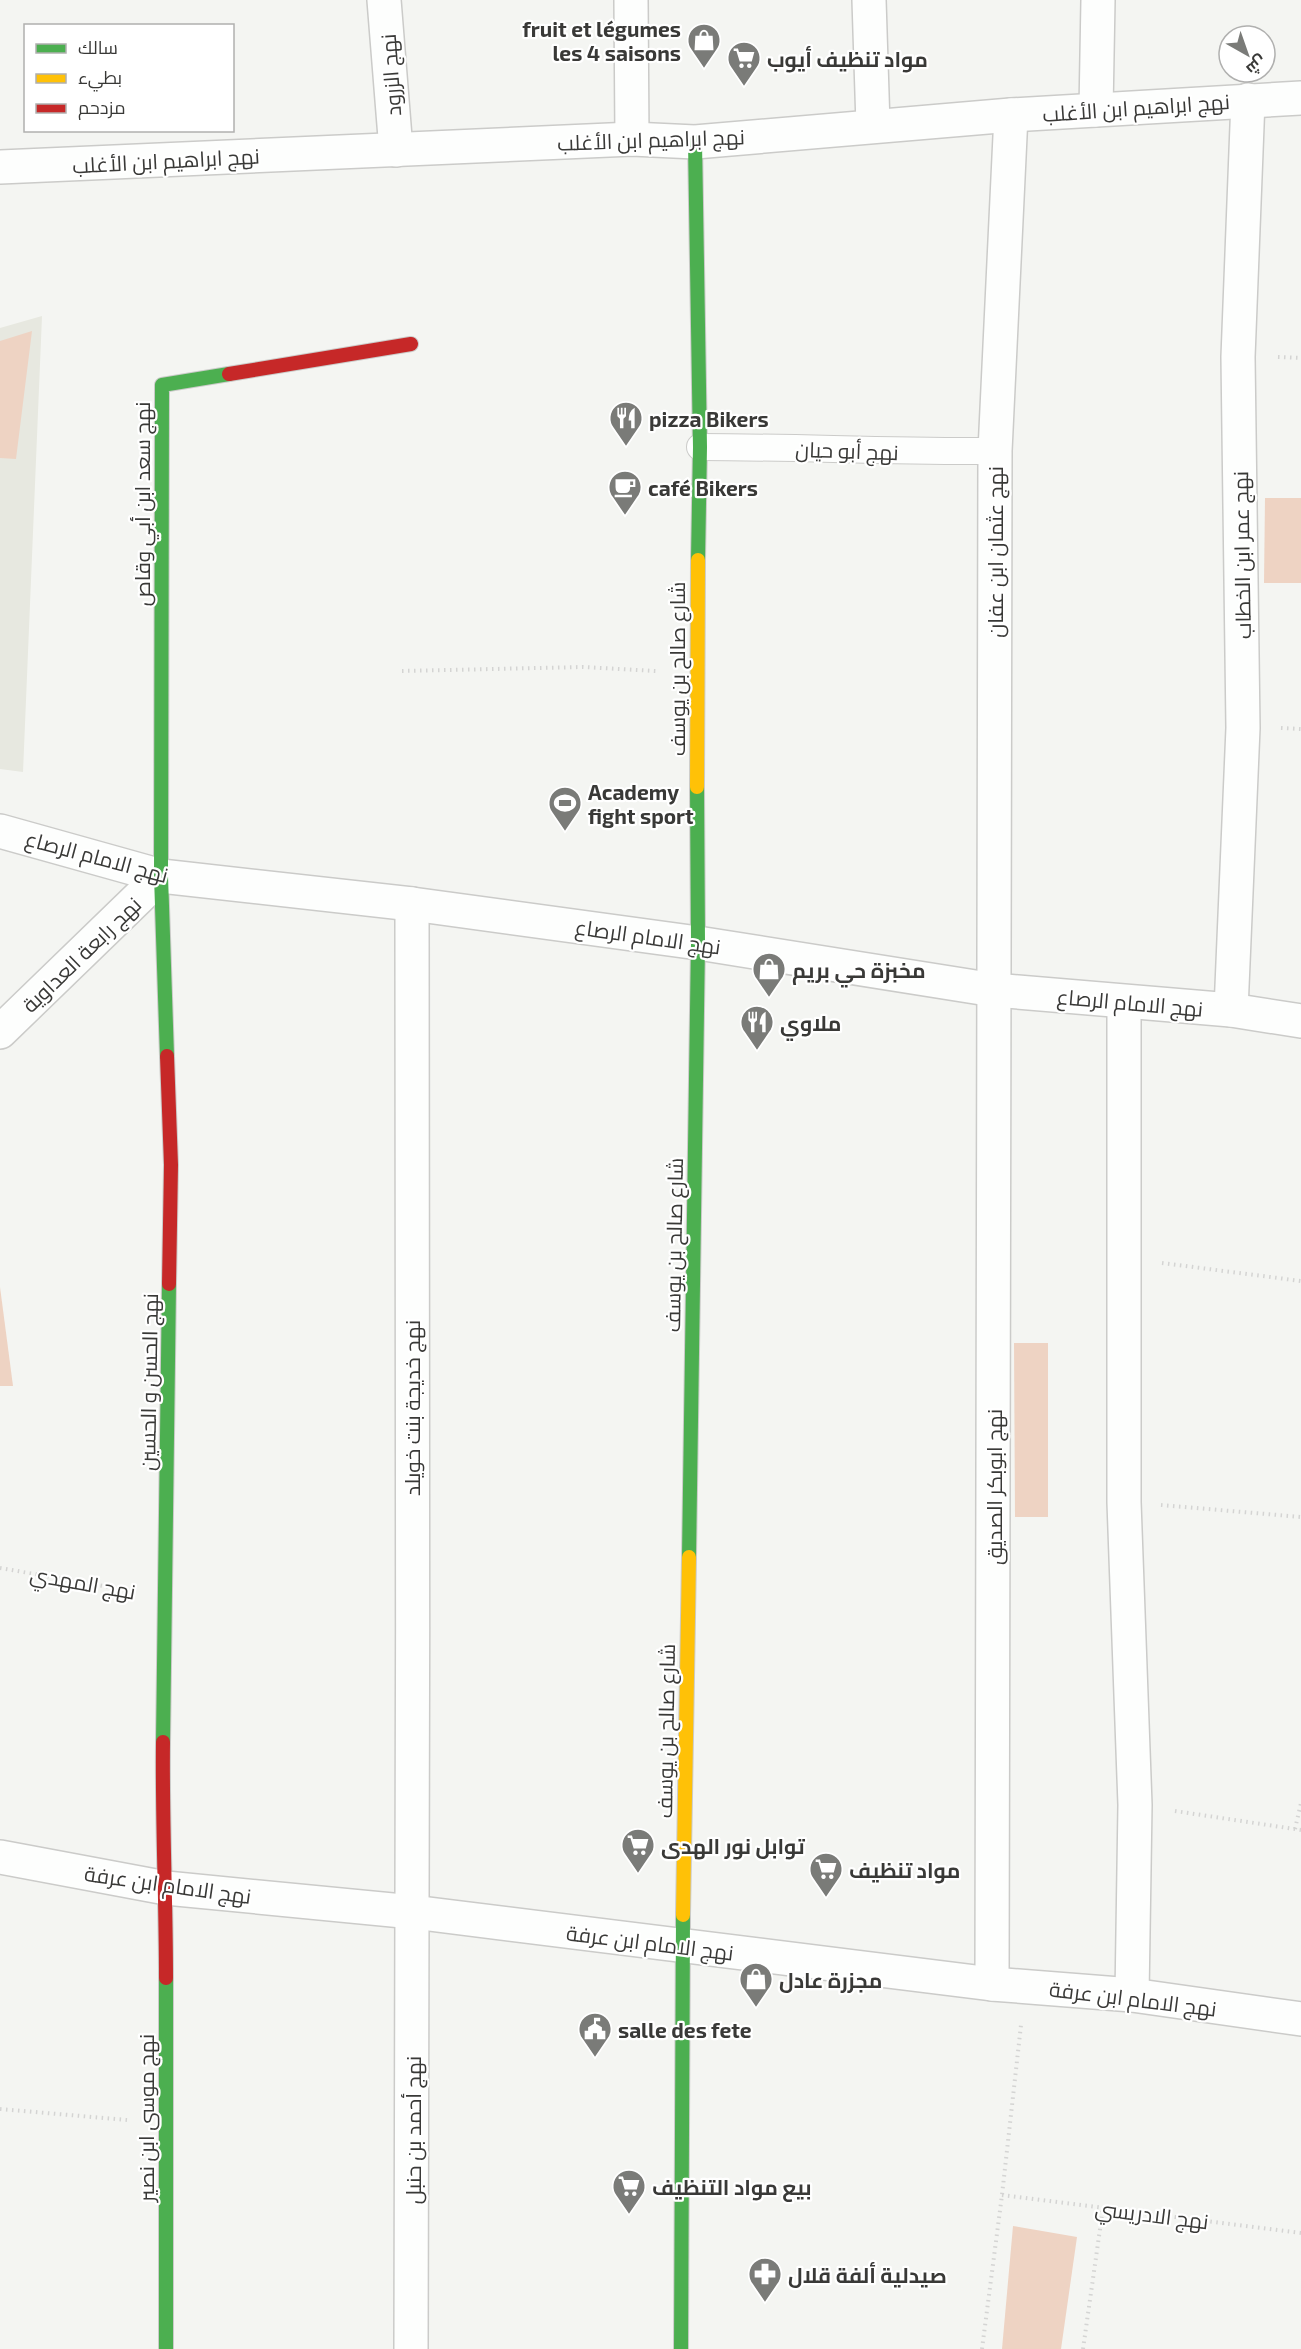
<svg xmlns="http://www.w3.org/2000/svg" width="1301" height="2349" font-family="'Exo 2',Cairo,sans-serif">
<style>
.built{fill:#e7e8e0}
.green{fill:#eed3c3}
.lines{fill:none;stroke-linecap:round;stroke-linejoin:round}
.lane-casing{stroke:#cbcbc9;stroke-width:28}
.street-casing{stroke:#cbcbc9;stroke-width:36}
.fast-casing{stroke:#cbcbc9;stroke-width:16}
.slow-casing{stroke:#cbcbc9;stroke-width:16}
.jam-casing{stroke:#cbcbc9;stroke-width:16}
.path{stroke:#d4d4d3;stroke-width:4;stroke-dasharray:1.5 4.5;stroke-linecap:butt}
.lane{stroke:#fdfefd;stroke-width:26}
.street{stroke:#fdfefd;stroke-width:33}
.fast{stroke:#4caf50;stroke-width:14}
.slow{stroke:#ffc107;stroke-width:14}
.jam{stroke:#c62828;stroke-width:14}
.labels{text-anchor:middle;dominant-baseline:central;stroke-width:4.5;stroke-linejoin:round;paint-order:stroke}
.poi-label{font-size:21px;font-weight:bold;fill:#393937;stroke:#fff;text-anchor:start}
.street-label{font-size:21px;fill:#393937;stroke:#fff}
</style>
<rect width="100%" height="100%" fill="#f4f5f2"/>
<!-- built -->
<polygon class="built" points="42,316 23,772 0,769 0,328"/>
<!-- green -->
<g class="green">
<polygon points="32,331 16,459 0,458 0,341"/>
<polygon points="1265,498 1301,498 1301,583 1264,583"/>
<polygon points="0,1287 13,1386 0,1386"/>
<polygon points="1014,1343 1048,1343 1048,1517 1015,1517"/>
<polygon points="1013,2226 1077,2237 1061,2349 1002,2349"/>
</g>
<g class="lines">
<!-- lane casing -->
<g class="lane-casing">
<path id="lane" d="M700 447C798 447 896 452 995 451"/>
</g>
<!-- street casing -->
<g class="street-casing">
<g id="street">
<polyline points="384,0 396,150"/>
<polyline points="631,0 632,139"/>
<polyline points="869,0 873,125"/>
<polyline points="1096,110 1098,0"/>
<polyline points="0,167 632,139 695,142 1011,115 1301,98"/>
<polyline points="0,831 161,876 412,904 698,943 994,990 1231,1010 1301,1021"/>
<polyline points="1124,1002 1124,1502 1135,1805 1132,1995"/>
<polyline points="1231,1010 1243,728 1238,357 1248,100"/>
<polyline points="0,1032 161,876"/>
<polyline points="0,1857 166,1888 413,1912 992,1984 1132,1995 1301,2019"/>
<polyline points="992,1984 995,451 1011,115"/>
<path d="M411 2349C414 1867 412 1386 412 904"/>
</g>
</g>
<!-- fast casing -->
<g class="fast-casing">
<g id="fast">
<polyline points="695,142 700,447 698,560"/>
<polyline points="167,1056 161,876 162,385 229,374"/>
<polyline points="689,1557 698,943 697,787"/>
<polyline points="163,1742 169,1284"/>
<polyline points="166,1978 166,2349"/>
<polyline points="681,2349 683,1915"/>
</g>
</g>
<!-- slow casing -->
<g class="slow-casing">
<g id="slow">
<polyline points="697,787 698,560"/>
<polyline points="683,1915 689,1557"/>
</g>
</g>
<!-- jam casing -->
<g class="jam-casing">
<g id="jam">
<polyline points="229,374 411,344"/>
<polyline points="167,1056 171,1165 169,1284"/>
<path d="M163 1742C162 1820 166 1899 166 1978"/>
</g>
</g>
<!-- path -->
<g class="path">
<polyline points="1278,357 1301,358"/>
<polyline points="402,671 583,667 656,671"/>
<polyline points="1281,728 1301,729"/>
<polyline points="1162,1263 1301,1281"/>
<polyline points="1161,1505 1301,1517"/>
<polyline points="0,1568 127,1590"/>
<polyline points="1175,1811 1301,1830"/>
<polyline points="1295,1829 1301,1803"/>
<polyline points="0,2109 127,2120"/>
<polyline points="1002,2195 1301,2233"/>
<polyline points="982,2349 1002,2195 1021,2025"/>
<polyline points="1083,2349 1103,2208"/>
</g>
<!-- lane -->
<use href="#lane" class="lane"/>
<!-- street -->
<use href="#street" class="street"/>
<!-- fast -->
<use href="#fast" class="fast"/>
<!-- slow -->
<use href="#slow" class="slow"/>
<!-- jam -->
<use href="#jam" class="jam"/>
</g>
<!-- icons -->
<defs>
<g id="shop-pin" transform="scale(1.725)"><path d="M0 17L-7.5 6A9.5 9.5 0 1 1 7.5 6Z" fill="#7a7b78" stroke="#fff"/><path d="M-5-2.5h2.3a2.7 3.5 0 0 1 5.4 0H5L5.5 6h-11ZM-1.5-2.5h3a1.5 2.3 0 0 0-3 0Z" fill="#fff"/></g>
<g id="supermarket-pin" transform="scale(1.725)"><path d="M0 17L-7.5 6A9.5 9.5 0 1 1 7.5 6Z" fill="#7a7b78" stroke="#fff"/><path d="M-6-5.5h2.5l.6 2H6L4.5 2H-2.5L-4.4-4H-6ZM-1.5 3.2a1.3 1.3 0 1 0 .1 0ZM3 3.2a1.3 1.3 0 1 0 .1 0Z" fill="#fff"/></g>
<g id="restaurant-pin" transform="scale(1.725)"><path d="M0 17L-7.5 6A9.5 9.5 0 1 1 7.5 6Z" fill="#7a7b78" stroke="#fff"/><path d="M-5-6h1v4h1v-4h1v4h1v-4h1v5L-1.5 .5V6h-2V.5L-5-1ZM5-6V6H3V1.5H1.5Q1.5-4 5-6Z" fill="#fff"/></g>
<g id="cafe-pin" transform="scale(1.725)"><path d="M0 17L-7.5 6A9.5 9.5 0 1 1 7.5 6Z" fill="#7a7b78" stroke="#fff"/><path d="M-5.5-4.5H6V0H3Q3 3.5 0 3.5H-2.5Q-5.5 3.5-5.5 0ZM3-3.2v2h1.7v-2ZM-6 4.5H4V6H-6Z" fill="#fff"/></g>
<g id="stadium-pin" transform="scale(1.725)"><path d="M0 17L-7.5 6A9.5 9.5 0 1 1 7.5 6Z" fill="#7a7b78" stroke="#fff"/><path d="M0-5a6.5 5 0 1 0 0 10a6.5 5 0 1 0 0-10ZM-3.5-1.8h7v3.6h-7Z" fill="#fff"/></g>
<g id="civic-pin" transform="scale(1.725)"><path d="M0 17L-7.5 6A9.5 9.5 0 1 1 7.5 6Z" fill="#7a7b78" stroke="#fff"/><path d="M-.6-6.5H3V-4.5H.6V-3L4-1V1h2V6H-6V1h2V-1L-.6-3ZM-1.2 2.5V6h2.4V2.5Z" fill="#fff"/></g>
<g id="pharmacy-pin" transform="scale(1.725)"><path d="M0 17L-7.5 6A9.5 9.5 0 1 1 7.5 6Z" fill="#7a7b78" stroke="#fff"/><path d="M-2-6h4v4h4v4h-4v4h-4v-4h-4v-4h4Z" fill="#fff"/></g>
</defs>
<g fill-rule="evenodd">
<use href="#shop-pin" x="704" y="40"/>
<use href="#supermarket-pin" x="744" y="58"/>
<use href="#restaurant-pin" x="626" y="418"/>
<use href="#cafe-pin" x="625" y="487"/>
<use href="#stadium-pin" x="565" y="803"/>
<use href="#shop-pin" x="769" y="969"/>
<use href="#restaurant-pin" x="757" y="1022"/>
<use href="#supermarket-pin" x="638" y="1845"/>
<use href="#supermarket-pin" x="826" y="1869"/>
<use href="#shop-pin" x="756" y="1979"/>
<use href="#civic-pin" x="595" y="2029"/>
<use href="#supermarket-pin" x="629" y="2186"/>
<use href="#pharmacy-pin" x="765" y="2274"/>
</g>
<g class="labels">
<!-- poi labels -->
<g class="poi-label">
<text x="681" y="28" text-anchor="end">fruit et légumes<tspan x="681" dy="24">les 4 saisons</tspan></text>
<text x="767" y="58">مواد تنظيف أيوب</text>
<text x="649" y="418">pizza Bikers</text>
<text x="648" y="487">café Bikers</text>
<text x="588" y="791">Academy<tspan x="588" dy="24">fight sport</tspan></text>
<text x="792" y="969">مخبزة حي بريم</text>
<text x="780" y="1022">ملاوي</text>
<text x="661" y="1845">توابل نور الهدى</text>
<text x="849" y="1869">مواد تنظيف</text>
<text x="779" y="1979">مجزرة عادل</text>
<text x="618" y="2029">salle des fete</text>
<text x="652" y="2186">بيع مواد التنظيف</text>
<text x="788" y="2274">صيدلية ألفة قلال</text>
</g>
<!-- street labels -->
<g class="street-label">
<text transform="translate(390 75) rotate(-94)">نهج الزرود</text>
<text transform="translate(1136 107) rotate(-4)">نهج ابراهيم ابن الأغلب</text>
<text transform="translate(651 139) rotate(-2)">نهج ابراهيم ابن الأغلب</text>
<text transform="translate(166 160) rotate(-3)">نهج ابراهيم ابن الأغلب</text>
<text transform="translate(847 450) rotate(2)">نهج أبو حيان</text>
<text transform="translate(141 504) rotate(-90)">نهج سعد ابن أبي وقاص</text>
<text transform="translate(994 552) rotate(-90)">نهج عثمان ابن عفان</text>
<text transform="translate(1241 555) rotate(-91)">نهج عمر ابن الخطاب</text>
<text transform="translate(676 669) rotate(-90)">شارع صالح بن يوسف</text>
<text transform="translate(97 856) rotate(15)">نهج الامام الرصاع</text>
<text transform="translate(648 936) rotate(8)">نهج الامام الرصاع</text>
<text transform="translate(81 954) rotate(-44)">نهج رابعة العداوية</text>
<text transform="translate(1130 1002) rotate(5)">نهج الامام الرصاع</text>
<text transform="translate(673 1245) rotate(-89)">شارع صالح بن يوسف</text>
<text transform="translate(148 1382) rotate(-89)">نهج الحسن و الحسين</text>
<text transform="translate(411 1408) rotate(-90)">نهج خديجة بنت خويلد</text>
<text transform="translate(993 1487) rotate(-90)">نهج ابوبكر الصديق</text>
<text transform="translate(83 1582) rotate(10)">نهج المهدي</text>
<text transform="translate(665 1731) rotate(-89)">شارع صالح بن يوسف</text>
<text transform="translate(168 1884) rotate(8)">نهج الامام ابن عرفة</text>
<text transform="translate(650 1942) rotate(7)">نهج الامام ابن عرفة</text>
<text transform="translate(1133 1998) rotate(7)">نهج الامام ابن عرفة</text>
<text transform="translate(145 2118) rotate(-90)">نهج موسى ابن نصير</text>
<text transform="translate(412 2130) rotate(-90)">نهج أحمد بن حنبل</text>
<text transform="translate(1152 2214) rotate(7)">نهج الادريسي</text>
</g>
</g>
<!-- legend -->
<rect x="24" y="24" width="210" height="108" fill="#ffffff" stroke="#b0b0af" stroke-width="1.5"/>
<rect x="36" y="44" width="30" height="9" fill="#4caf50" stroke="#b0b0af" stroke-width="1.5"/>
<text x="78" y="54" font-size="18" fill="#393937">سالك</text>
<rect x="36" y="74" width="30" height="9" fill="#ffc107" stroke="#b0b0af" stroke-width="1.5"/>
<text x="78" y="84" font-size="18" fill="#393937">بطيء</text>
<rect x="36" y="104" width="30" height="9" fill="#c62828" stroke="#b0b0af" stroke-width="1.5"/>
<text x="78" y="114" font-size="18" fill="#393937">مزدحم</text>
<!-- north arrow -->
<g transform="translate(1247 54) rotate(140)"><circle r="28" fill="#ffffff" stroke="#b0b0af" stroke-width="1.5"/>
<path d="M0-4.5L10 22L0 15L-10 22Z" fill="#7a7b78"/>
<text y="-9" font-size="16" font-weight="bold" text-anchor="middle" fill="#393937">ش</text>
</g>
</svg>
